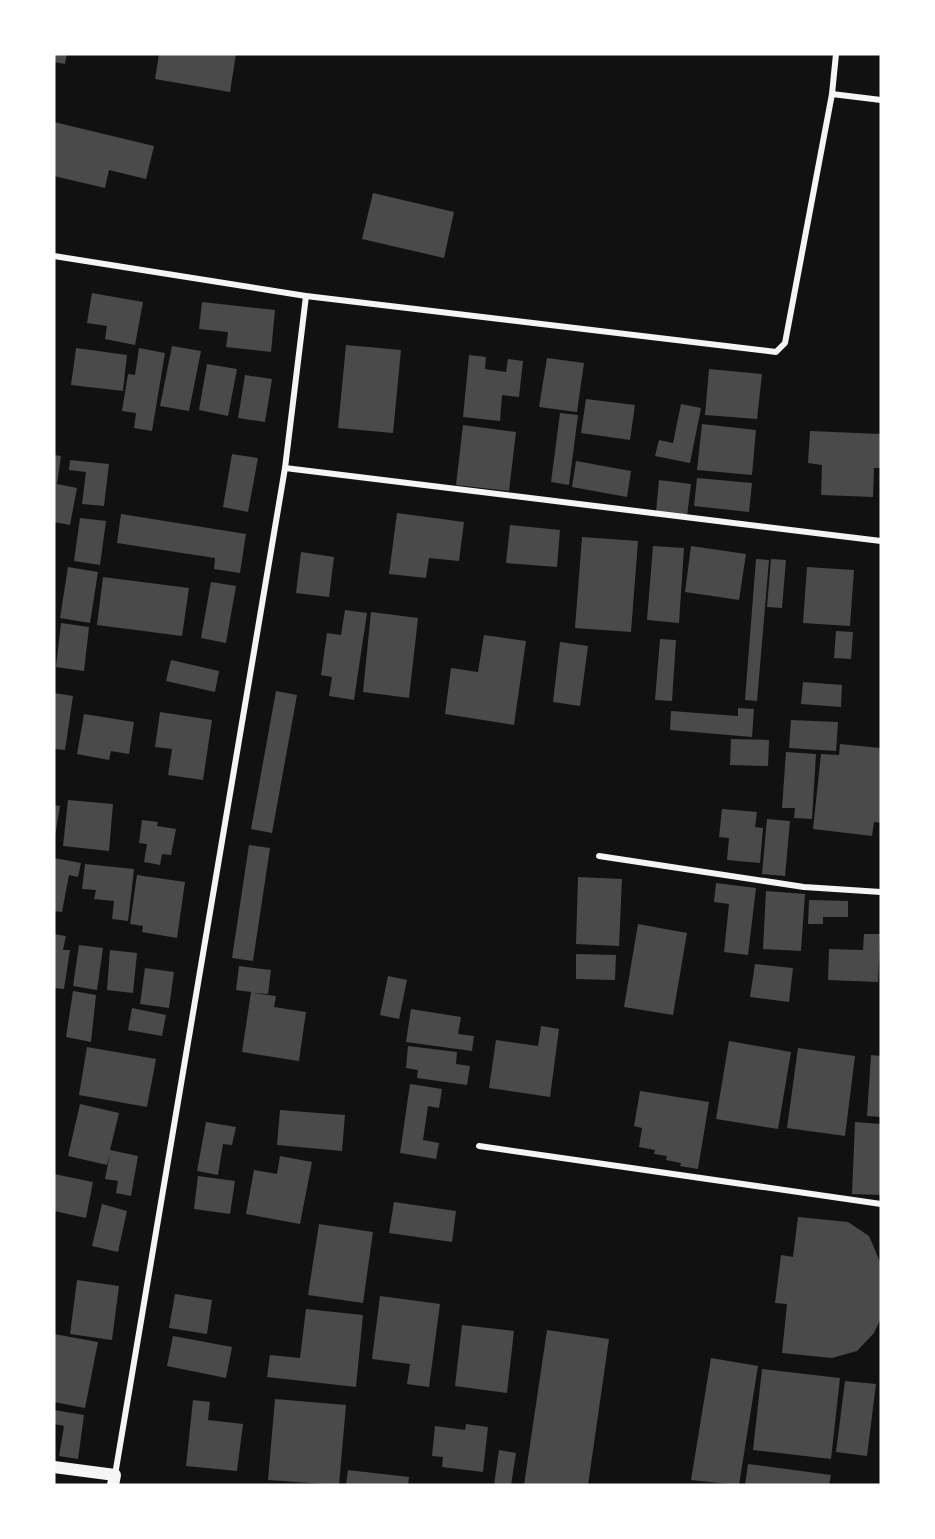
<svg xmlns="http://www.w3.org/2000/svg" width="935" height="1539" font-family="'DM Sans',sans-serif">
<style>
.building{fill:#4a4a4a}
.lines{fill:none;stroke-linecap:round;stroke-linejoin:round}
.minor{stroke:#f5f5f5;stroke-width:6}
.secondary{stroke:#f5f5f5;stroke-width:12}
</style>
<rect width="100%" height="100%" fill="#111"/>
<!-- building -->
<g class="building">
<polygon points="54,54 67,54 65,64 54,62"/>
<polygon points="159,54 236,54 230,92 155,79"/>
<polygon points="54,122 154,146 146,179 109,170 105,188 54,176"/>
<polygon points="373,193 454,212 444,258 362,239"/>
<polygon points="92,293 143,302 135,345 105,339 107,326 87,323"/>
<polygon points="202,302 275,310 271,352 226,347 228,332 199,329"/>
<polygon points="346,345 401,350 393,433 338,428"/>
<polygon points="172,346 201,351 189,411 160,406"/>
<polygon points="76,348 127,355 123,391 71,385"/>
<polygon points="139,348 165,353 152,431 134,428 136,413 122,411 128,374 135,375"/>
<polygon points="469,355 486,357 485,369 506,372 508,359 523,361 519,397 502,395 500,421 463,417"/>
<polygon points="547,358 584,363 577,412 539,407"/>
<polygon points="207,364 237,369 228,416 199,410"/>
<polygon points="709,369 762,374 757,419 705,415"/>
<polygon points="245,375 272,379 265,422 238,418"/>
<polygon points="586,399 635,405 630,440 581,433"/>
<polygon points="681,404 701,408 690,463 655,456 659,440 673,443"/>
<polygon points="560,413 578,415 569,485 551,482"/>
<polygon points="702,424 756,430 752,475 697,470"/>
<polygon points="463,425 516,432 509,491 456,485"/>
<polygon points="810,431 881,434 881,468 874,468 873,497 821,495 822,465 808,463"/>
<polygon points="232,454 258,458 248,512 223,507"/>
<polygon points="54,455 61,456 57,484 77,488 70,525 54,522"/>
<polygon points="70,460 109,464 104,506 82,504 86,472 69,470"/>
<polygon points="576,461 631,471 627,497 572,487"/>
<polygon points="697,478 752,483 749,512 694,506"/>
<polygon points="659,480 691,484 687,516 656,512"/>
<polygon points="397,513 464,522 459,561 429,558 426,578 389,574"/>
<polygon points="121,514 246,534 240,573 214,569 215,558 117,543"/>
<polygon points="80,518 106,521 100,565 74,561"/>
<polygon points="510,525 560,530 557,567 506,563"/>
<polygon points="582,537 638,541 631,632 575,628"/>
<polygon points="653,546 684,548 679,623 647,620"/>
<polygon points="691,546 746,554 739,600 685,592"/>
<polygon points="301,552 334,557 329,597 296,593"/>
<polygon points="756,559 769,560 757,701 745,700"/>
<polygon points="771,559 786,560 782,608 767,607"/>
<polygon points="68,567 98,572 90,623 60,618"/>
<polygon points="807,567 854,570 850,626 803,623"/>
<polygon points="103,577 189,588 182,636 97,625"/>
<polygon points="211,582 236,586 226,643 201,638"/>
<polygon points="345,610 367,613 354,700 329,696 332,677 321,675 327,633 341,635"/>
<polygon points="371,612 418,618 409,698 363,692"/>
<polygon points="61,623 89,627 84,671 56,667"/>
<polygon points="836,631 853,632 851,659 834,658"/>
<polygon points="484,635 526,641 514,725 445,714 451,668 478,672"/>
<polygon points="660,639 676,640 672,701 655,700"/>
<polygon points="560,642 588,646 580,706 553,702"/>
<polygon points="171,660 219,671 215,692 166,681"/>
<polygon points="803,682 842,685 841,707 801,704"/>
<polygon points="276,691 297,695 272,833 251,829"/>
<polygon points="54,693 73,696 65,750 54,749"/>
<polygon points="738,708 754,709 752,737 670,730 671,711 738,716"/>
<polygon points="160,712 212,720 203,780 168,775 172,749 155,747"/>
<polygon points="84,714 134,722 129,754 111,751 109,760 77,754"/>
<polygon points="791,720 838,722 836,751 789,748"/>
<polygon points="731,739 769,740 768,766 730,765"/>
<polygon points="840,744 881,748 881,823 874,822 872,836 813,829 821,754 839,755"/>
<polygon points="786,752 816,754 812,819 794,818 795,808 782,808"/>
<polygon points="68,800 113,804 109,851 63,846"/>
<polygon points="54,805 60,806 55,836 54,836"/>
<polygon points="722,809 757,812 755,827 763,828 760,863 727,860 729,838 719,837"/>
<polygon points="767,819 790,821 785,876 762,874"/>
<polygon points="142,820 158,822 157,826 176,829 171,855 162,854 160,865 144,862 147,844 139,843"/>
<polygon points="249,845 270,848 253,961 232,958"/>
<polygon points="54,858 81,863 78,877 69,875 62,912 54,911"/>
<polygon points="85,864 134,869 128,921 112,919 114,901 94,899 96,890 82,889"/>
<polygon points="137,875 185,882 177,938 142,932 143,926 130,924"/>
<polygon points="578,877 622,879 619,946 576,944"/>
<polygon points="716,883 756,888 748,955 724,952 729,904 714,902"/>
<polygon points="766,891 805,894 801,951 763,949"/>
<polygon points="809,900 848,901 848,917 823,917 823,924 808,924"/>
<polygon points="638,924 687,933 673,1015 624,1007"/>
<polygon points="54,934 66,936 63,950 70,950 64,989 54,988"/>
<polygon points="864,934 880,934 878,982 828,980 829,949 863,950"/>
<polygon points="79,945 103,948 97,990 73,986"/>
<polygon points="110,950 137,953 133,993 107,990"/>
<polygon points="576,954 616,955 615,980 576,979"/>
<polygon points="755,964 793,968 789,1002 750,997"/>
<polygon points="239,966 271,970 268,994 253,993 276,996 274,1007 306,1012 299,1061 242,1052 251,992 236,990"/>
<polygon points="145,968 174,972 169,1008 140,1004"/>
<polygon points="388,976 407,980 399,1019 380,1015"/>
<polygon points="73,991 96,995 91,1042 66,1037"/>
<polygon points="132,1008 166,1015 162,1036 128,1030"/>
<polygon points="411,1009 461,1017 458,1034 474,1036 472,1051 406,1042"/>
<polygon points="541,1026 559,1029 550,1097 489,1088 496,1040 538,1046"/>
<polygon points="729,1041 791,1052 778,1129 716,1119"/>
<polygon points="408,1046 457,1052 456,1064 470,1066 467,1085 417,1078 418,1070 406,1068"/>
<polygon points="87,1047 156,1059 147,1107 79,1095"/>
<polygon points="798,1048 855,1056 845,1136 787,1128"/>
<polygon points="871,1055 881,1056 881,1117 867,1116"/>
<polygon points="410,1084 442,1089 439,1108 428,1106 423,1140 439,1143 436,1159 400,1153"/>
<polygon points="640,1091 709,1102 698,1169 680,1166 681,1163 666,1160 667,1156 654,1154 655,1150 639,1147 642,1128 634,1126"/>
<polygon points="80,1104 119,1113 110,1150 138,1156 131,1196 116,1193 118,1181 105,1179 110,1154 107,1165 68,1156"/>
<polygon points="280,1110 345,1115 342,1151 277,1145"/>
<polygon points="206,1122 236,1127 232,1145 223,1144 218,1175 197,1171"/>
<polygon points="855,1122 881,1124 881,1195 852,1194"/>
<polygon points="280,1156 312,1162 300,1224 246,1214 254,1170 277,1174"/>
<polygon points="54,1174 93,1182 86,1218 54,1211"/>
<polygon points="198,1176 235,1181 230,1214 194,1209"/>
<polygon points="394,1202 456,1211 452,1242 389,1233"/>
<polygon points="102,1204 127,1211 118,1252 92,1246"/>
<polygon points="798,1217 848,1222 869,1236 881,1264 881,1318 874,1333 857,1351 832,1358 782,1353 787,1304 775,1303 781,1255 793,1257"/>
<polygon points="319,1224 373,1232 363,1303 308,1295"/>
<polygon points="77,1280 119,1286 112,1340 70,1334"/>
<polygon points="175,1294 212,1300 207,1334 169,1328"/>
<polygon points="380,1296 440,1304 429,1387 407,1384 410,1364 372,1359"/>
<polygon points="306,1309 363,1315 356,1387 267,1377 270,1355 300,1358"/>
<polygon points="462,1325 514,1331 507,1393 455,1386"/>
<polygon points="547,1330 609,1339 588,1485 524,1485"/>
<polygon points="54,1334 98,1342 85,1408 54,1402"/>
<polygon points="173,1336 232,1347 226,1378 167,1366"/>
<polygon points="711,1358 758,1366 739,1485 691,1480"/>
<polygon points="762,1369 840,1378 831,1459 753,1450"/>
<polygon points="845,1381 876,1384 867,1456 836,1452"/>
<polygon points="275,1399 346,1405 339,1485 268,1480"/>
<polygon points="193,1400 210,1402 208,1420 243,1424 237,1471 186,1466"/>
<polygon points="54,1410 84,1415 78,1459 59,1456 64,1426 54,1424"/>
<polygon points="466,1424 488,1427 483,1472 442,1467 443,1457 432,1456 435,1426 465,1430"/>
<polygon points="499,1450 516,1453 511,1485 494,1485"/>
<polygon points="748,1464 831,1475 829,1485 745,1485"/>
<polygon points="348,1470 409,1477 408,1485 346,1485"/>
</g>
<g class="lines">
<!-- minor -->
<g class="minor">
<polyline points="832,94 881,100"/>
<polyline points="54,256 306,296 776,352 785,343 832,94 836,54"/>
<polyline points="285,468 881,541"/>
<polyline points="599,856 804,887 881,892"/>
<polyline points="479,1146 881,1204"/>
<polyline points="115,1475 285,468 306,296"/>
</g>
<!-- secondary -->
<polyline class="secondary" points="54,1467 115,1475 113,1485"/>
</g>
<!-- border -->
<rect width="935" height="1539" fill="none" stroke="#ffffff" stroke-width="111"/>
</svg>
